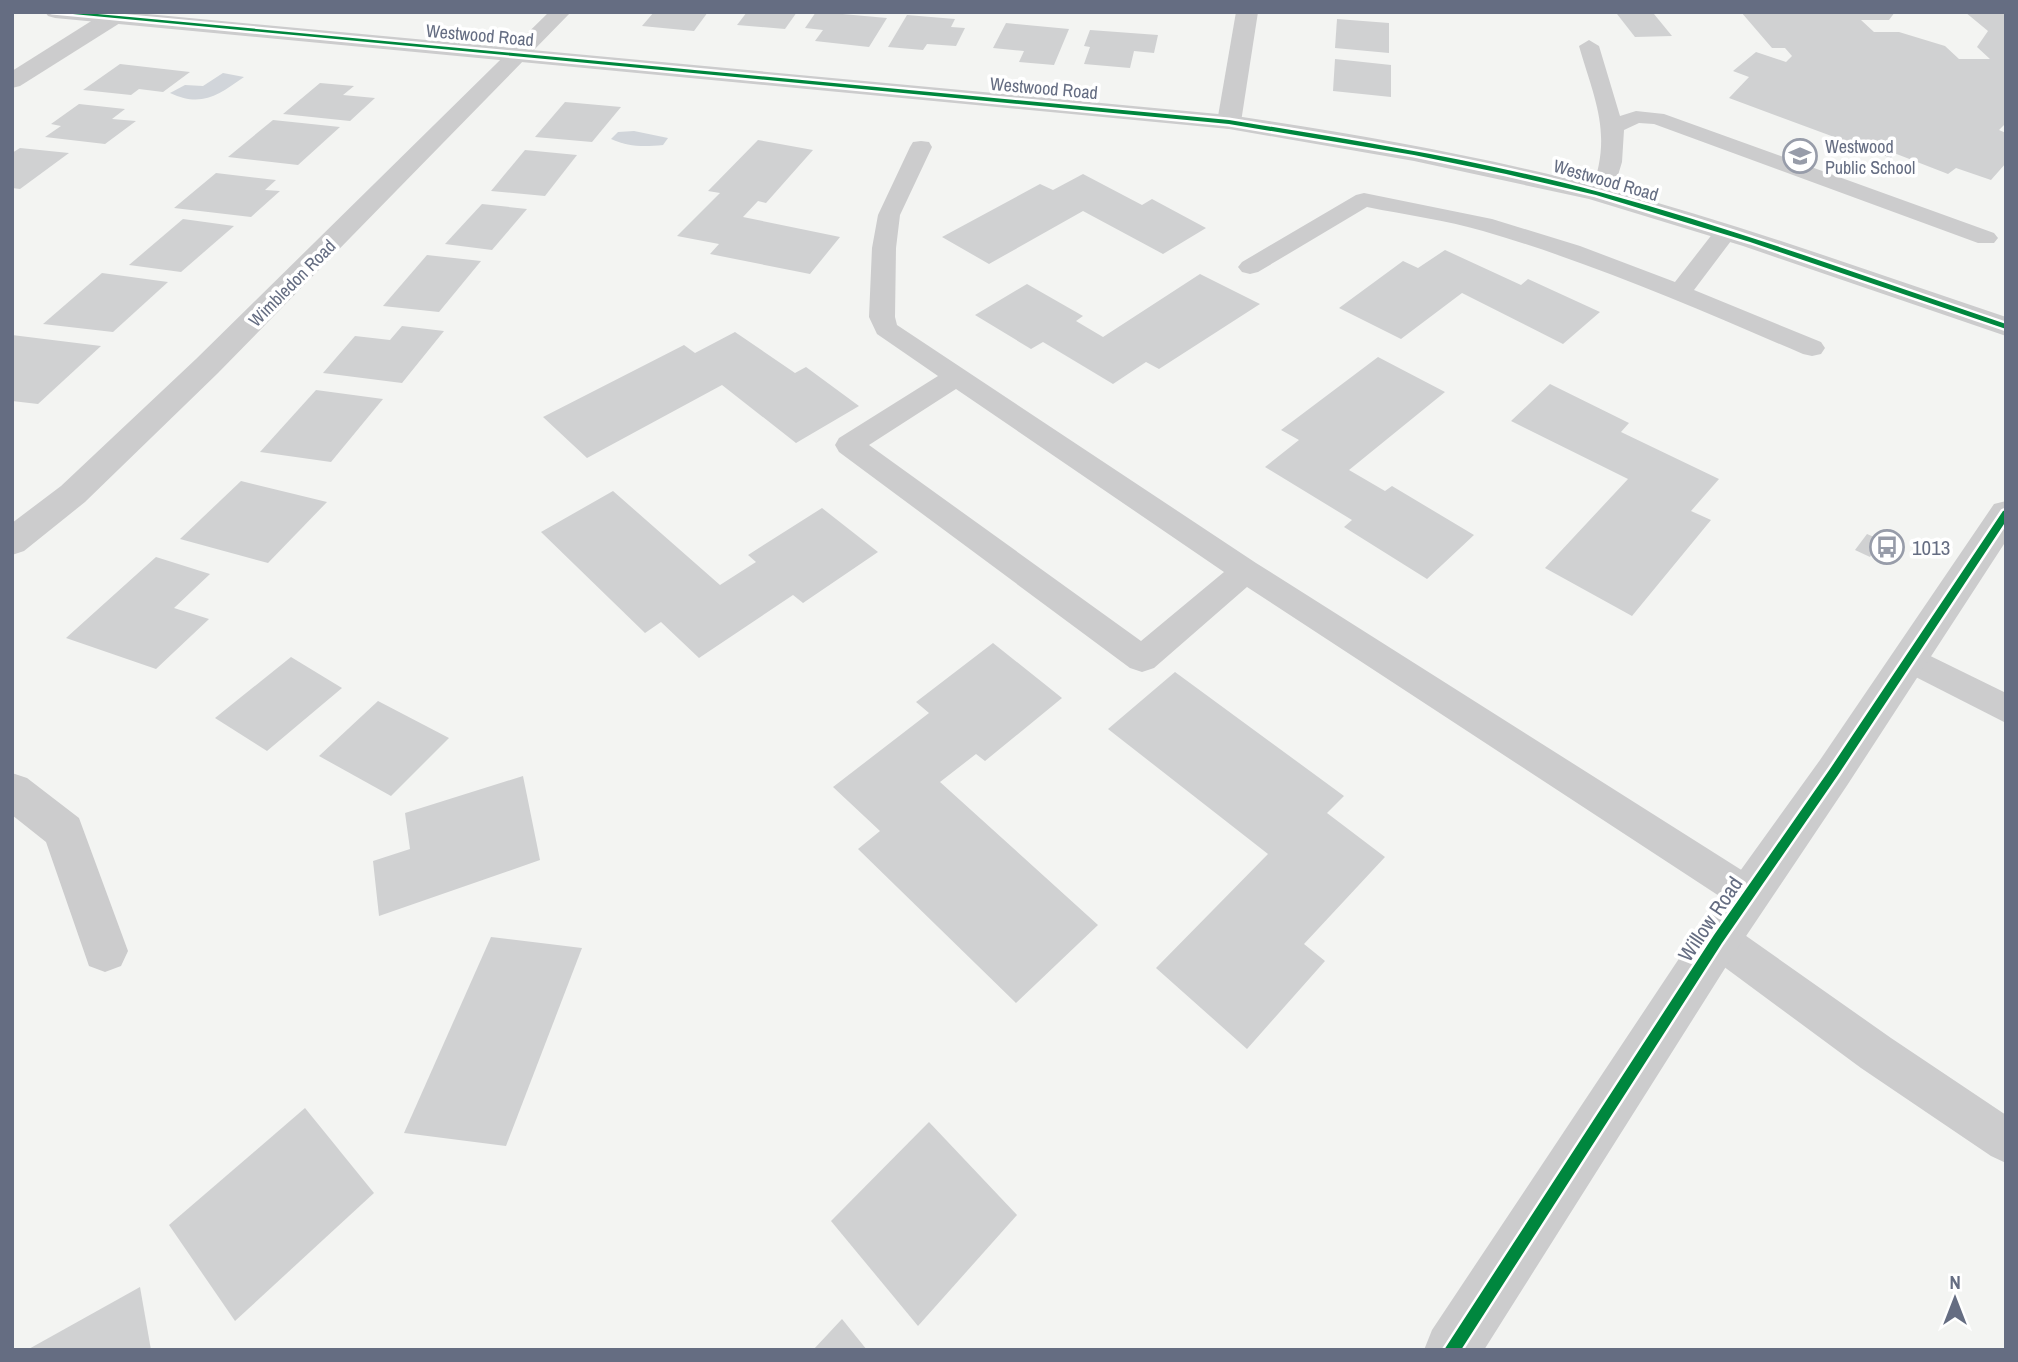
<svg xmlns="http://www.w3.org/2000/svg" width="2018" height="1362" font-family="'Archivo Narrow',sans-serif">
<style>
.water{fill:#d1d5da}
.building{fill:#d0d1d2}
.lines{fill:none;stroke-linecap:round;stroke-linejoin:round}
.service{fill:#cccccd;fill-rule:evenodd}
.minor{fill:#cccccd;fill-rule:evenodd}
.tertiary{fill:#cccccd;fill-rule:evenodd}
.cycleway-casing{stroke:#fff;stroke-width:5}
.cycleway{fill:#00873e;fill-rule:evenodd}
.labels{text-anchor:middle;dominant-baseline:central;stroke-width:7;stroke-linejoin:round;paint-order:stroke}
.far-street-label{font-size:18px;fill:#656d82;stroke:#fff}
.far-poi-label{font-size:18px;fill:#656d82;stroke:#fff;text-anchor:start}
.poi-label{font-size:21px;fill:#656d82;stroke:#fff;text-anchor:start}
.street-label{font-size:21px;fill:#656d82;stroke:#fff}
</style>
<rect width="100%" height="100%" fill="#f3f4f2"/>
<!-- water -->
<g class="water">
<path d="M223 73 244 77C218 95 202 108 170 93L185 85 203 86Z"/>
<path d="M634 131 668 138 663 145C644 147 628 147 611 139L618 132Z"/>
</g>
<!-- building -->
<g class="building">
<polygon points="654,12 708,12 694,31 642,26"/>
<polygon points="747,12 797,12 785,29 737,25"/>
<polygon points="816,12 820,12 887,18 869,47 815,41 823,30 805,28"/>
<polygon points="1741,12 1895,12 1889,20 1861,20 1874,32 1899,32 1945,46 1959,59 1990,59 1977,47 1988,31 1965,12 2006,12 2006,123 1999,130 2006,133 2006,163 1991,180 1956,168 1948,174 1894,153 1891,158 1729,98 1749,77 1733,71 1756,52 1786,62 1792,56 1785,48 1772,48"/>
<polygon points="1617,14 1654,14 1672,36 1635,37"/>
<polygon points="907,15 955,19 951,27 965,28 956,46 927,44 923,50 888,47"/>
<polygon points="1337,19 1389,23 1389,53 1335,48"/>
<polygon points="1006,23 1069,29 1054,65 1019,62 1024,51 993,48"/>
<polygon points="1090,30 1158,35 1154,53 1134,51 1130,68 1084,64 1090,47 1084,46"/>
<polygon points="1335,59 1391,65 1391,97 1333,91"/>
<polygon points="120,64 190,72 163,92 139,89 131,95 83,90"/>
<polygon points="320,83 354,86 343,95 375,98 350,121 283,114"/>
<polygon points="565,102 621,107 592,142 535,137"/>
<polygon points="79,104 125,109 112,119 136,121 105,144 45,137 61,126 51,124"/>
<polygon points="273,120 340,127 298,165 228,157"/>
<polygon points="758,140 813,150 766,203 758,201 743,217 840,237 810,274 710,254 719,244 677,236 720,193 708,191"/>
<polygon points="20,148 69,153 20,189 12,188 12,153"/>
<polygon points="525,150 577,155 545,196 491,191"/>
<polygon points="216,173 276,180 265,190 280,191 251,217 174,208"/>
<polygon points="1083,174 1142,205 1152,199 1206,228 1163,254 1083,211 989,264 942,237 1040,184 1053,190"/>
<polygon points="482,204 527,209 492,250 445,244"/>
<polygon points="183,219 234,226 181,272 129,265"/>
<polygon points="1445,250 1521,285 1528,279 1600,312 1563,344 1462,293 1401,339 1339,308 1403,261 1418,268"/>
<polygon points="427,255 481,261 439,312 383,306"/>
<polygon points="102,273 168,282 113,332 43,324"/>
<polygon points="1200,274 1260,304 1159,369 1146,362 1113,384 1043,342 1031,349 975,315 1027,284 1083,316 1076,321 1103,337"/>
<polygon points="402,326 444,331 402,383 323,373 355,336 390,340"/>
<polygon points="735,332 795,373 806,367 859,406 796,443 722,385 587,458 543,417 684,345 695,353"/>
<polygon points="12,335 101,346 38,404 12,401"/>
<polygon points="1378,357 1445,392 1349,470 1385,491 1392,486 1474,535 1427,579 1344,527 1352,520 1265,467 1299,440 1281,430"/>
<polygon points="1550,384 1629,423 1621,432 1719,479 1691,511 1711,520 1632,616 1545,568 1628,479 1511,421"/>
<polygon points="316,390 383,399 331,462 260,452"/>
<polygon points="241,481 327,502 268,563 180,539"/>
<polygon points="613,491 720,585 756,562 748,555 822,508 878,552 803,603 793,595 699,658 661,622 645,633 541,532"/>
<polygon points="1867,534 1881,540 1870,557 1855,550"/>
<polygon points="156,557 210,574 174,608 209,619 156,669 66,638"/>
<polygon points="993,643 1062,698 985,761 976,754 940,782 1098,925 1016,1003 858,849 880,831 833,787 929,713 916,702"/>
<polygon points="291,657 342,688 267,751 215,718"/>
<polygon points="1175,672 1344,796 1327,813 1385,857 1304,944 1325,961 1247,1049 1156,968 1268,854 1108,729"/>
<polygon points="378,701 449,738 391,796 319,756"/>
<polygon points="523,776 540,860 379,916 373,861 410,849 405,813"/>
<polygon points="491,937 582,948 506,1146 404,1133"/>
<polygon points="305,1108 374,1193 235,1321 169,1225"/>
<polygon points="929,1122 1017,1215 918,1326 831,1221"/>
<polygon points="140,1287 151,1350 27,1350"/>
<polygon points="842,1319 867,1350 813,1350"/>
</g>
<g class="lines">
<!-- service -->
<g class="service">
<path d="M1589 40 1599 46 1620 116 1636 111 1664 114 1994 233 1998 238 1994 243H1978L1654 124 1639 123 1624 130 1622 162 1612 195 1609 200H1593L1590 195C1613 135 1596 104 1579 46Z"/>
<path d="M921 141 929 142 932 147 900 215 896 248 895 317 897 325 1256 563 1762 883 1768 895 1762 907 1749 912 1736 907 1247 587 1154 668 1142 672 1130 668 839 452 835 445 839 438 938 376 877 334 869 317 872 248 878 215 910 147 913 142ZM956 389 1224 572 1141 641 869 445Z"/>
<path d="M1364 193 1492 219 1580 246 1675 282 1717 228H1733L1737 233 1694 290 1821 342 1825 348 1821 354 1812 356 1803 354C1698 309 1593 263 1483 231 1446 220 1406 215 1367 207L1258 272 1250 274 1242 272 1238 267 1242 262 1356 195Z"/>
<polygon points="1910,646 2006,693 2006,723 1898,668 1894,659 1898,650"/>
<polygon points="1718,921 1732,926 1891,1038 2006,1115 2006,1163 1991,1156 1861,1068 1704,952 1698,939 1704,926"/>
</g>
<!-- minor -->
<g class="minor">
<polygon points="115,12 123,18 120,23 20,86 12,88 12,71 104,13"/>
<polygon points="549,12 571,12 218,373 85,502 24,551 12,555 12,523 61,486 196,359"/>
<polygon points="1236,12 1258,12 1241,122 1237,127 1229,129 1221,127 1217,122"/>
<polygon points="12,773 27,778 79,818 128,951 121,966 105,972 89,966 46,842 12,815"/>
</g>
<!-- tertiary -->
<g class="tertiary">
<path d="M45 12H126L1229 115C1356 134 1483 156 1608 189 1743 225 1874 273 2006 317V336L1743 246 1589 199 1414 161 1229 129 55 18 48 16Z"/>
<polygon points="2006,501 2006,541 1848,784 1734,954 1484,1350 1424,1350 1432,1330 1702,924 1820,760 1994,504"/>
</g>
<!-- cycleway casing -->
<g class="cycleway-casing">
<g id="cycleway">
<path d="M52 12H76L1229 120C1354 140 1480 160 1603 193 1739 230 1872 279 2006 324V329L1750 242 1596 195 1506 174 1414 155 1229 124Z"/>
<polygon points="2006,510 2006,521 1838,775 1722,943 1461,1350 1444,1350 1714,935 1830,769 2003,511"/>
</g>
</g>
<!-- cycleway -->
<use href="#cycleway" class="cycleway"/>
</g>
<!-- icons -->
<defs>
<g id="school-ring" transform="scale(1.75)"><circle r="9.5" fill="#fff" stroke="#979ca9" stroke-width="1.5"/><path d="M0-5L7-2L0 1L-7-2ZM-4 1L0 2.5L4 1V4Q0 6-4 4Z" fill="#979ca9"/></g>
<g id="bus-ring" transform="scale(1.75)"><circle r="9.5" fill="#fff" stroke="#979ca9" stroke-width="1.5"/><path d="M-5-6H5V4H4V6H2V4H-2V6H-4V4H-5ZM-3.5-4V0h7V-4ZM-3.5 1.2v1.5H-2V1.2ZM2 1.2v1.5H3.5V1.2Z" fill="#979ca9"/></g>
</defs>
<g fill-rule="evenodd">
<use href="#school-ring" x="1800" y="156"/>
<use href="#bus-ring" x="1887" y="547"/>
</g>
<g class="labels">
<!-- far-street labels -->
<g class="far-street-label">
<text transform="translate(480 35) rotate(5)">Westwood Road</text>
<text transform="translate(1044 88) rotate(5)">Westwood Road</text>
<text transform="translate(1606 180) rotate(16)">Westwood Road</text>
<text transform="translate(292 283) rotate(-45)">Wimbledon Road</text>
</g>
<!-- far-poi labels -->
<g class="far-poi-label">
<text x="1825" y="146">Westwood<tspan x="1825" dy="21">Public School</tspan></text>
</g>
<!-- poi labels -->
<g class="poi-label">
<text x="1912" y="547">1013</text>
</g>
<!-- street labels -->
<g class="street-label">
<text transform="translate(1710 919) rotate(-56)">Willow Road</text>
</g>
</g>
<!-- border -->
<rect width="2018" height="1362" fill="none" stroke="#656d82" stroke-width="28"/>
<!-- north arrow -->
<g transform="translate(1955 1299)" stroke="#ffffff" stroke-width="5" paint-order="stroke">
<path d="M0-5L12 26L0 18L-12 26Z" fill="#656d82"/>
<text y="-10" font-size="19" font-weight="bold" text-anchor="middle" fill="#656d82">N</text>
</g>
</svg>
